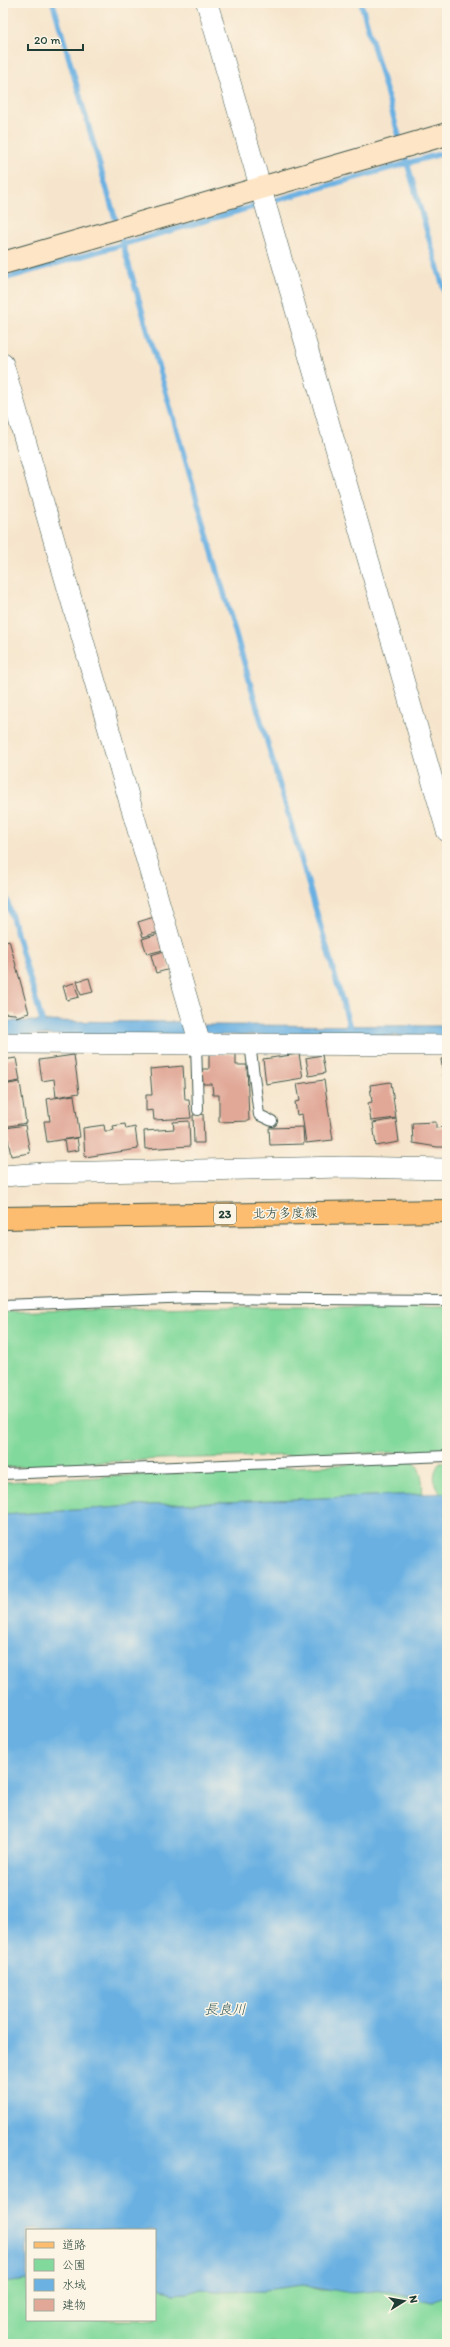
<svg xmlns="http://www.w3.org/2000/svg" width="450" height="2347" font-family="Itim,'Klee One',sans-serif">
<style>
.green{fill:#82d99c;stroke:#508b68}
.water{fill:#6bb1e2;stroke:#45778b}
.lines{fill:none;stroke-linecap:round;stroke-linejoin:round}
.stream{stroke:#6bb1e2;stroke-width:5.5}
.building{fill:#e1a898}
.lane-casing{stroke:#3f564b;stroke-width:12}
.street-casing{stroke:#3f564b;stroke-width:22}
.secondary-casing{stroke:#3f564b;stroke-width:24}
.primary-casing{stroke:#3f564b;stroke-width:24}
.lane{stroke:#fff;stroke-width:10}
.street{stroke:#fff;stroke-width:21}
.secondary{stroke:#fee5c5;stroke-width:22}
.primary{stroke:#fcbd6f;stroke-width:22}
.labels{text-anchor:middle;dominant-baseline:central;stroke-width:3;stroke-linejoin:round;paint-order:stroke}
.shield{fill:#fcf5e5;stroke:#617469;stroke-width:1}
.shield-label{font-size:12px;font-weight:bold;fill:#1f3d34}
.street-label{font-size:13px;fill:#1f3d34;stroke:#fcf5e5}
.water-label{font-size:14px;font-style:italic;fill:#325a60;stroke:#fcf5e5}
</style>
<rect width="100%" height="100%" fill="#fcf5e5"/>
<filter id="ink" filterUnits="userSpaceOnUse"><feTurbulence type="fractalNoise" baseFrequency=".025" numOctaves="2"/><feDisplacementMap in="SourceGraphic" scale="8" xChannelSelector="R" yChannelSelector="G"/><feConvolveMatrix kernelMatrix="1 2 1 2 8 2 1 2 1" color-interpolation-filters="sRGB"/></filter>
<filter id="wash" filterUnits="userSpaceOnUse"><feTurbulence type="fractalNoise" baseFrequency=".012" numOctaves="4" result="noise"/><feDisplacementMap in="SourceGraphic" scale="16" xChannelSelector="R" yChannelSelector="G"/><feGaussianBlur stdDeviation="0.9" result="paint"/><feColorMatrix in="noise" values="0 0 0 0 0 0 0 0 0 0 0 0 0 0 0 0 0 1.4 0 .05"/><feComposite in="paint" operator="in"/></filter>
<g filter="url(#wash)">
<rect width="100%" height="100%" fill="#f6e5cc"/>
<!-- green -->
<g class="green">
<polygon points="196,1307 447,1307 447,1451 161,1459 3,1468 3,1312"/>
<path d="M414 1461C421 1470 424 1483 422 1494L150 1505 3 1515V1482Z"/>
<path d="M440 1462H447V1493H440C433 1482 432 1474 440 1462Z"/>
<polygon points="27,2280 27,2320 155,2320 155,2284 174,2294 187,2293 200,2289 216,2291 265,2290 303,2285 320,2289 384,2290 432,2302 443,2296 447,2298 447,2344 3,2344 3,2283"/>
</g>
<!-- water -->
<g class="water">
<polygon points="3,1021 190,1022 187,1035 3,1035"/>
<polygon points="203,1025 447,1026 447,1036 205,1035"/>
<polygon points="447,1493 447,2298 443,2297 432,2302 384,2290 352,2293 303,2285 265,2290 216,2291 200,2289 187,2293 174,2294 155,2284 155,2230 27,2230 27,2280 3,2283 3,1515 150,1505"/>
</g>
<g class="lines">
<!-- stream -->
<g class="stream">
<polyline points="53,3 115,218"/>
<polyline points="361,3 399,136"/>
<polyline points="405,156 447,300"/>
<polyline points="273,201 447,152"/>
<polyline points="121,238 351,1031"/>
<polyline points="3,279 259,205"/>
<polyline points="3,886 44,1028"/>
</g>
</g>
<g id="blocks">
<!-- building -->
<g class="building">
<polygon points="154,917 159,932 143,937 138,922"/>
<polygon points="162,933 167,949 147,954 142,939"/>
<polygon points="9,940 29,1013 16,1017 15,1014 3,1013 3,942"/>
<polygon points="164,951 170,969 156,973 151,955"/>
<polygon points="89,978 93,992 81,995 77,981"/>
<polygon points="74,983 79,997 67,1000 63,986"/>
<polygon points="209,1054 236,1054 236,1065 247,1065 249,1121 219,1122 219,1095 213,1095 212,1084 203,1084 202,1069 209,1069"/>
<polygon points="299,1054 303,1078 266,1084 263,1059"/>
<polygon points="74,1055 79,1093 56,1097 54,1079 42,1081 39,1060"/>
<polygon points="322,1055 325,1073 309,1076 306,1058"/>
<polygon points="16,1058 20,1081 3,1084 3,1060"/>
<polygon points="447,1058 447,1081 444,1081 441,1059"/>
<polygon points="183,1066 185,1100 189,1100 191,1118 154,1120 153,1110 146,1111 146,1095 152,1095 150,1069"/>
<polygon points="324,1080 333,1140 306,1143 302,1114 297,1115 295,1102 300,1101 297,1084"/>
<polygon points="20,1082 26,1123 4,1127 5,1132 3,1133 3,1085"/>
<polygon points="391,1082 396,1118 371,1121 368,1103 372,1102 370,1085"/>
<polygon points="74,1095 80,1137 47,1142 44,1121 50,1121 47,1099"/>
<polygon points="203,1114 204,1143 194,1143 193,1115"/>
<polygon points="396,1119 399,1142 376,1146 373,1123"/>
<polygon points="189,1121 190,1146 145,1149 144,1131 174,1129 173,1122"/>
<polygon points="436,1122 436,1128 445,1127 446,1147 437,1147 413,1143 412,1123"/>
<polygon points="125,1124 126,1129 135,1127 138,1149 85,1157 83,1128 104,1125 105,1131 110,1131 114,1130 113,1126"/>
<polygon points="25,1125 30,1153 11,1156 6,1128"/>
<polygon points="303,1127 304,1144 270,1145 269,1128"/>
<polygon points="77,1138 79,1150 66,1152 64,1140"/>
</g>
</g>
</g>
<g filter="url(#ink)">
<use href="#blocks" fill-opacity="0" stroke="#3f564b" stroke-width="1"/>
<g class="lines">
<!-- lane casing -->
<g class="lane-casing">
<g id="lane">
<polyline points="196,1044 198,1110"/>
<polyline points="250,1044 259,1115 272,1121"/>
<polyline points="3,1305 195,1298 447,1300"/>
<polyline points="3,1474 447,1456"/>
</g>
</g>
<!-- street casing -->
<g class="street-casing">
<g id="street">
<polyline points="207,3 447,831"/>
<polyline points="3,364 200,1044"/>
<polyline points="3,1043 447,1045"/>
<polyline points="3,1176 44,1173 344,1167 447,1169"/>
</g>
</g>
<!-- secondary casing -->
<g class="secondary-casing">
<polyline id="secondary" points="3,263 447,134"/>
</g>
<!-- primary casing -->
<g class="primary-casing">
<polyline id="primary" points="3,1218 447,1211"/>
</g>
<!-- lane -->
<use href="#lane" class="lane"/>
<!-- street -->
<use href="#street" class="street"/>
<!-- secondary -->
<use href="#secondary" class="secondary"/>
<!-- primary -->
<use href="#primary" class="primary"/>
</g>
</g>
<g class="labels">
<!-- shield labels -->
<rect class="shield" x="214" y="1204" width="22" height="20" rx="3"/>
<g class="shield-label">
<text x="225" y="1214">23</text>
</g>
<!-- street labels -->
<g class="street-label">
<text transform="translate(285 1213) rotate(-1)">北方多度線</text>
</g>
<!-- water labels -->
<g class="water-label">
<text x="225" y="2009">長良川</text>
</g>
</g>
<!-- margin -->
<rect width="450" height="2347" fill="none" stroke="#fcf5e5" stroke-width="16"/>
<!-- legend -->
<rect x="26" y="2229" width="130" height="92" fill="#fcf5e5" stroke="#a4ab9e"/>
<rect x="34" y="2242" width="20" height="6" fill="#fcbd6f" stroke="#a4ab9e"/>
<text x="62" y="2249" font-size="12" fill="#1f3d34">道路</text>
<rect x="34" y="2259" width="20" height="12" fill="#82d99c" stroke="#a4ab9e"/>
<text x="62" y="2269" font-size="12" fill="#1f3d34">公園</text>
<rect x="34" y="2279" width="20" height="12" fill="#6bb1e2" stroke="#a4ab9e"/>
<text x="62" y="2289" font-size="12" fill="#1f3d34">水域</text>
<rect x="34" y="2299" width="20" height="12" fill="#e1a898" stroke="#a4ab9e"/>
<text x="62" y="2309" font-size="12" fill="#1f3d34">建物</text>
<!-- north arrow -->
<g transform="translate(404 2301) rotate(79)" stroke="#fcf5e5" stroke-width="3" paint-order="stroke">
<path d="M0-3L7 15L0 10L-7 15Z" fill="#1f3d34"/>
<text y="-6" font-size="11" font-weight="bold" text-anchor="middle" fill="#1f3d34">N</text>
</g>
<!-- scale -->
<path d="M28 44v6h55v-6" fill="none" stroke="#1f3d34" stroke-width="2"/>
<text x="34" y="44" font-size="12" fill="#1f3d34" stroke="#fcf5e5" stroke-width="3" paint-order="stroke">20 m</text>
</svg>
